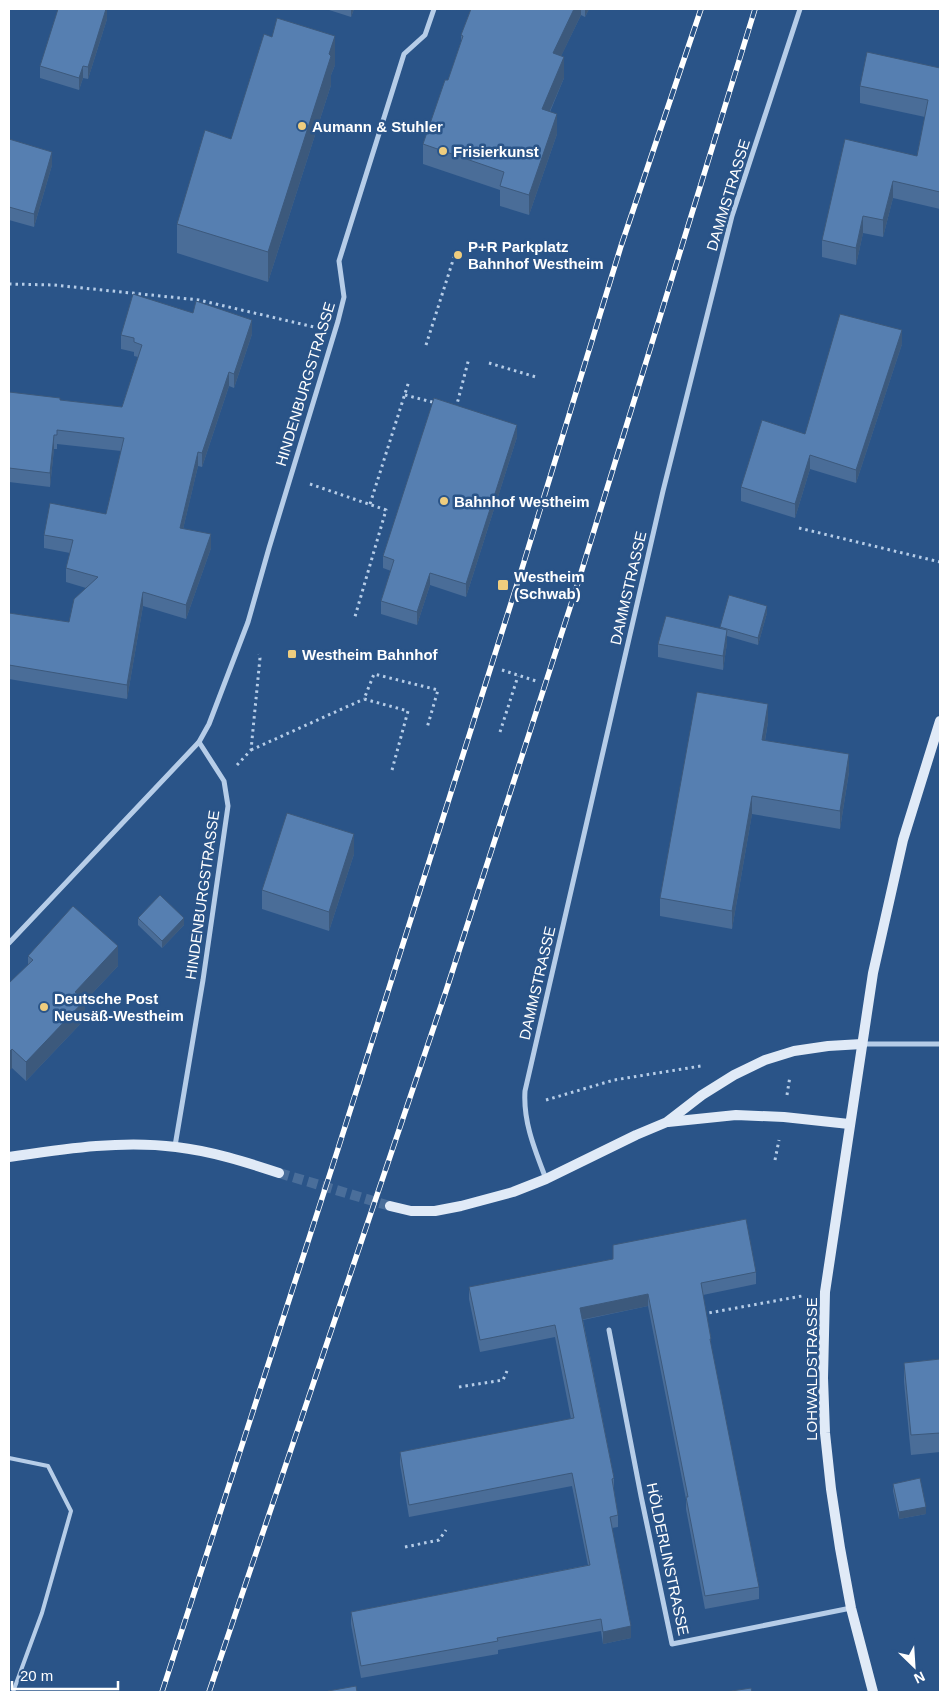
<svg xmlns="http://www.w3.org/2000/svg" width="949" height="1701" font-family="Helvetica,sans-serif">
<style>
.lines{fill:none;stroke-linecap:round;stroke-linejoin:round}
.secondary-tunnel{stroke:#4a6e9a;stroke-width:10;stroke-dasharray:10 5;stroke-linecap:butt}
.path{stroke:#b6cde8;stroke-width:3;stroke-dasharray:2.5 4;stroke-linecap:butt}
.lane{stroke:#b6cde8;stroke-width:4}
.street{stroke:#b6cde8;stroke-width:5}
.secondary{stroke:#e0eaf7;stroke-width:10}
.rail-casing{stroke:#fff;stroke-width:5.5}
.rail{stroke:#2a5488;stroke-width:4;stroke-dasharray:11;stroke-linecap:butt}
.wall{fill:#4a6d98}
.shaded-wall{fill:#3c597c}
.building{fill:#567fb1;stroke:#3c597c}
.poi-dot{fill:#efcd7e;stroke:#2a5488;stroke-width:2}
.labels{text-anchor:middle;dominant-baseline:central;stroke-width:5;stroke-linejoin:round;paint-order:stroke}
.poi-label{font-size:15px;font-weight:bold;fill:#fff;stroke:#2a5488;text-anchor:start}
.street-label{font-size:15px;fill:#fff;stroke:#2a5488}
</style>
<rect width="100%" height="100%" fill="#2a5488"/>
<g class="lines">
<!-- secondary-tunnel -->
<polyline class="secondary-tunnel" points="279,1173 390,1206"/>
<!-- path -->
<g class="path">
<polyline points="9,284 54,285 199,300 314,327"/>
<polyline points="426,345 455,254"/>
<polyline points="489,363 536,377"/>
<polyline points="405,395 436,403"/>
<polyline points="456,408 469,358"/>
<polyline points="310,484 386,510 354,620"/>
<polyline points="370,504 409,381"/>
<polyline points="799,528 940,562"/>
<polyline points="502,670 536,681"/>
<polyline points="500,732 518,676"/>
<polyline points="251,750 364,699"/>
<polyline points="237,765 251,750 260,658 259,654"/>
<polyline points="392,770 408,711 364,699 374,674 438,690 427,728"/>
<polyline points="787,1095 790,1076"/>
<polyline points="546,1100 614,1080 701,1066"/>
<polyline points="775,1160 779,1140"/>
<polyline points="703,1314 802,1296"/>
<polyline points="459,1387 503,1380 507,1371"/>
<polyline points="405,1547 439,1540 446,1530"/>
</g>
<!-- lane -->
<polyline class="lane" points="9,1458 48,1466 71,1511 42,1613 13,1692"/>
<!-- street -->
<g class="street">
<polyline points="9,943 199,742 209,724 248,622 269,548 338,321 344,297 339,261 404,54 425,35 434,9"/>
<polyline points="862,1044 940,1044"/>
<polyline points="175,1146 203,980 228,806 224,781 199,742"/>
<path d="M546 1179C535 1150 523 1122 525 1091L663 491 732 216 800 9"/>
<polyline points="609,1330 641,1496 672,1644 851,1608"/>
</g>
<!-- secondary -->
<g class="secondary">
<polyline points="668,1122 736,1115 784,1117 849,1124"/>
<path d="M9 1157C64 1149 120 1140 176 1147 211 1151 246 1162 279 1173"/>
<polyline points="390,1206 411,1211 435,1211 461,1206 513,1192 546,1179 636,1135 667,1122 702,1095 734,1075 765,1060 794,1051 828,1046 862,1044"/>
<polyline points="873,1692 851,1608 840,1548 831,1489 825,1433 823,1378 825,1292 873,973 903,840 940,721"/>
</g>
<!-- rail casing -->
<g class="rail-casing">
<g id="rail">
<polyline points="162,1692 337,1152 520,575 621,246 701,9"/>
<polyline points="209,1692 446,991 576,589 755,9"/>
</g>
</g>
<!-- rail -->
<use href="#rail" class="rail"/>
</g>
<!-- wall -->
<g class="wall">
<polygon points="107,9 107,19 88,79 83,78 79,90 40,78 40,66"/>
<polygon points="326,9 354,9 351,17"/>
<polygon points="471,9 589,9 585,17 581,15 561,56 564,78 550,112 557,134 529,215 500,206 500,190 423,164 423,144 448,80 461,42 461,35"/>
<polygon points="335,65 331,75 331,85 268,282 177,253 177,224 231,139"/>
<polygon points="940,68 940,209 893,198 883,237 863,233 856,265 822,257 822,240 917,156 925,117 860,103 860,86"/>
<polygon points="9,139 52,165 34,227 9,220"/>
<polygon points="252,334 234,388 229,386 202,467 198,466 183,529 211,548 186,619 143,606 127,699 9,679 9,613 69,622 86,588 66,582 66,568 70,553 44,548 44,535 106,514 121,451 57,444 57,449 54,449 50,487 9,482 9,392 60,400 122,407 138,357 134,356 134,352 121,349 121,335"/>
<polygon points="902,344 856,483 810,469 795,518 741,501 741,487 805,434"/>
<polygon points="517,437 466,597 430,585 417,625 381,614 381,601 391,571 383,568 383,556"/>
<polygon points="767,613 758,645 727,636 727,643 723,670 658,657 658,644 720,628 720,627"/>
<polygon points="768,722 765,741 849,772 840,829 752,814 732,929 660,916 660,898"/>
<polygon points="354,854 329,931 262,909 262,890"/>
<polygon points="138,918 184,925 162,948 138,925"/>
<polygon points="28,956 118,966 85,1001 85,1019 26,1081 12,1068 9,983 28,965"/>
<polygon points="756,1272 756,1284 703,1295 711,1339 711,1348 759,1587 759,1599 705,1609 686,1509 686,1499 648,1306 583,1320 614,1478 614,1491 618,1515 618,1527 612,1528 631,1638 603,1644 601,1631 498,1650 498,1654 361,1678 351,1624 351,1612 588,1565 572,1486 409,1517 400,1464 400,1452 571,1419 555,1337 480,1352 469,1299 469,1287"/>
<polygon points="940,1359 940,1452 911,1455 904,1382 904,1363"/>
<polygon points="893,1484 926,1514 899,1519 893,1491"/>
<polygon points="939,1489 940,1489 940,1514 939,1509"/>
</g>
<!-- shaded-wall -->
<g class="shaded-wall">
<polygon points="106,9 107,9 107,19 88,79 88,67"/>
<polygon points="351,9 354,9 351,17"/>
<polygon points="574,9 581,9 581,15 553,73 553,53"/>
<polygon points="585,9 589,9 585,17"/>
<polygon points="335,36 335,65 331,75 331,85 268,282 268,252"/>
<polygon points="564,57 564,78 542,129 542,109"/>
<polygon points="83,66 83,78 79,90 79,78"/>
<polygon points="557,114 557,134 529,215 529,195"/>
<polygon points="52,152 52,165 34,227 34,214"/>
<polygon points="893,181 893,198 883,237 883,220"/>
<polygon points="863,216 863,233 856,265 856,248"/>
<polygon points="252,320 252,334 234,388 234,374"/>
<polygon points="902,330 902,344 856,483 856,470"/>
<polygon points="229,372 229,386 202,467 202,453"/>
<polygon points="517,425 517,437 466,597 466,584"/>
<polygon points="54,435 54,449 50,487 50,473"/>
<polygon points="198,452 198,466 180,542 180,528"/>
<polygon points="810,455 810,469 795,518 795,504"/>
<polygon points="211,534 211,548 186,619 186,605"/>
<polygon points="430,573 430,585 417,625 417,612"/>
<polygon points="143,592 143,606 127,699 127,685"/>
<polygon points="767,606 767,613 758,645 758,638"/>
<polygon points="727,630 727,643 723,670 723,656"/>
<polygon points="768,704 768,722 762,758 762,740"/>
<polygon points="849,754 849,772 840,829 840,811"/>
<polygon points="752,796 752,814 732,929 732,911"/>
<polygon points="354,834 354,854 329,931 329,912"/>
<polygon points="184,918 184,925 162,948 162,941"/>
<polygon points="118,946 118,966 85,1001 85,1019 26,1081 26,1062 75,992"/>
<polygon points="12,1049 12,1068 9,1071 9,1052"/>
<polygon points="648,1294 648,1306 580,1320 580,1308"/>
<polygon points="926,1507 926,1514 899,1519 899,1512"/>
<polygon points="631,1626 631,1638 603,1644 603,1632"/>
</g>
<!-- building -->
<g class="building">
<polygon points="58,9 106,9 88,67 83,66 79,78 40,66"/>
<polygon points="471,9 574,9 553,53 564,57 542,109 557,114 529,195 500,186 504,172 423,144 445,80 448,80 463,36 461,35"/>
<polygon points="277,18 335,36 329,54 331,56 268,252 177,224 205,130 231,139 264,34 272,37"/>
<polygon points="867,52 940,68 940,192 893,181 883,220 863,216 856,248 822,240 845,139 917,156 928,100 860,86"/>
<polygon points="9,139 52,152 34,214 9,207"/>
<polygon points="133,294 193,313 196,301 252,320 234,374 229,372 202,453 198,452 180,528 211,534 186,605 143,592 127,685 9,665 9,613 69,622 74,599 98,577 66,568 73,540 44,535 50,503 106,514 124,438 57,430 57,435 54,435 50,473 9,468 9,392 60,398 60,400 122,407 142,345 134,342 134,338 121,335"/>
<polygon points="840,314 902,330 856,470 810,455 795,504 741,487 762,420 805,434"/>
<polygon points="434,398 517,425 466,584 430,573 417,612 381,601 394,560 383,556"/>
<polygon points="729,595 767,606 758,638 720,627"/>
<polygon points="666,616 727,630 723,656 658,644"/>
<polygon points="697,692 768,704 762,740 849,754 840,811 752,796 732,911 660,898"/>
<polygon points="287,813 354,834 329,912 262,890"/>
<polygon points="160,895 184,918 162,941 138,918"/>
<polygon points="73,906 118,946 75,992 85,1000 26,1062 12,1049 9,1052 9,983 33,960 28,956"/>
<polygon points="746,1219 756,1272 701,1283 711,1339 710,1339 759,1587 705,1596 686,1497 688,1497 648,1294 580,1308 614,1478 612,1479 618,1515 610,1517 631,1626 603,1632 601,1619 497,1638 498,1641 361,1666 351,1612 590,1565 572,1473 409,1505 400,1452 574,1418 555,1325 480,1340 469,1287 613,1259 613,1245"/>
<polygon points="940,1359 940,1433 911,1435 904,1363"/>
<polygon points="920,1478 926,1507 899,1512 893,1484"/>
<polygon points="356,1686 357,1692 328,1692 328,1691"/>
<polygon points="751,1688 752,1692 725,1692"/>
</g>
<!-- markers -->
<g class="poi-dot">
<circle cx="302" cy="126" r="5"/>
<circle cx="443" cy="151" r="5"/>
<circle cx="458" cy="255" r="5"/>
<circle cx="444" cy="501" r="5"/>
<rect x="497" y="579" width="12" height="12" rx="2.5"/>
<rect x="287" y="649" width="10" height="10" rx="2.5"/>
<circle cx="44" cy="1007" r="5"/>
</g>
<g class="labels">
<!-- poi labels -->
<g class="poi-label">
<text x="312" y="126">Aumann &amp; Stuhler</text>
<text x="453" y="151">Frisierkunst</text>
<text x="468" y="246">P+R Parkplatz<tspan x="468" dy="17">Bahnhof Westheim</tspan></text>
<text x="454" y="501">Bahnhof Westheim</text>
<text x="514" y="576">Westheim<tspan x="514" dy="17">(Schwab)</tspan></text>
<text x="302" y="654">Westheim Bahnhof</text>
<text x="54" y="998">Deutsche Post<tspan x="54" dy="17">Neusäß-Westheim</tspan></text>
</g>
<!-- street labels -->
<g class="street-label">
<text transform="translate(728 195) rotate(-73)">DAMMSTRASSE</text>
<text transform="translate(305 384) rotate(-73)">HINDENBURGSTRASSE</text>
<text transform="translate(628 588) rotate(-77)">DAMMSTRASSE</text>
<text transform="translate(202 895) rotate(-82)">HINDENBURGSTRASSE</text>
<text transform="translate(537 983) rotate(-77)">DAMMSTRASSE</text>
<text transform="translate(811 1369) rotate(-90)">LOHWALDSTRASSE</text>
<text transform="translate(668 1559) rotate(78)">HÖLDERLINSTRASSE</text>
</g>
</g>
<!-- border -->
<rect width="949" height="1701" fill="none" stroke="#ffffff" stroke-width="20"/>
<!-- north arrow -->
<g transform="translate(914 1666) rotate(155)" stroke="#2a5488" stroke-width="4" paint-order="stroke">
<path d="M0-4L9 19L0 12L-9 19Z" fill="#ffffff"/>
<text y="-8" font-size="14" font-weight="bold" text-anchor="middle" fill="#ffffff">N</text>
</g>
<!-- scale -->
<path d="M12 1681v8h106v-8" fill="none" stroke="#ffffff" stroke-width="2.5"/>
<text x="20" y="1681" font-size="15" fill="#ffffff" stroke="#2a5488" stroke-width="4" paint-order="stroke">20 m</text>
</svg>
